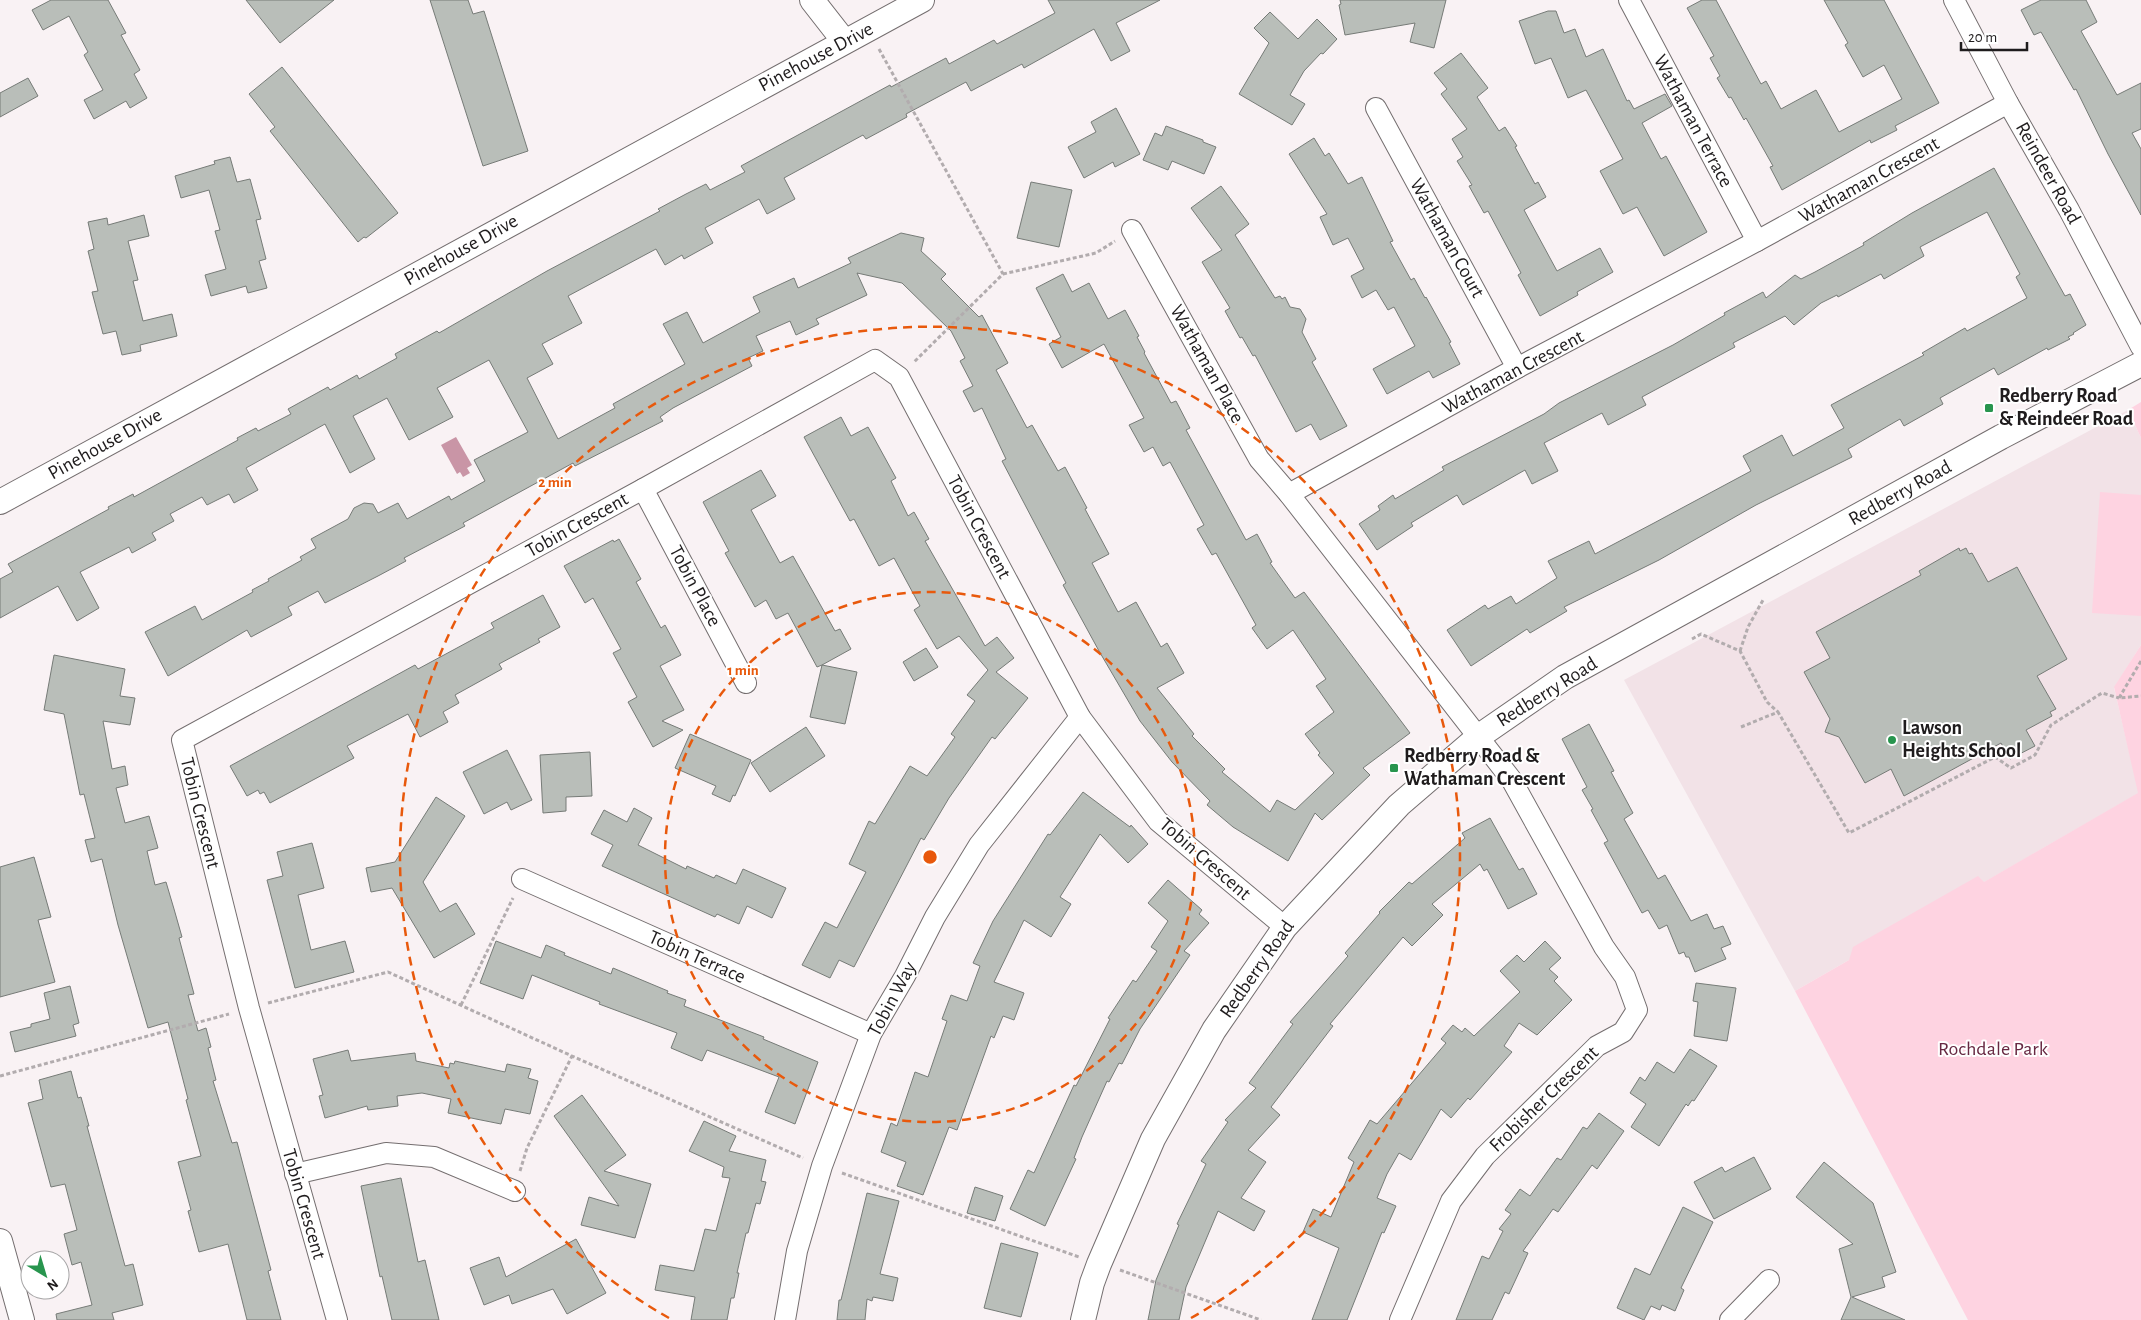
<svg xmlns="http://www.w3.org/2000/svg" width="2141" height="1320" font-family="'Alegreya Sans',sans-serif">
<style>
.built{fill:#f2e2e7}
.green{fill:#fed3e1}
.water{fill:#c995a6}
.building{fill:#b9beb9;stroke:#767b77}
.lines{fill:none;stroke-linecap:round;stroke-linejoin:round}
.minor-casing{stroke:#746e6f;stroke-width:22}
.tertiary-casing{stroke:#746e6f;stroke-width:26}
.path{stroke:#b2acae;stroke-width:3;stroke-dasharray:4 2.5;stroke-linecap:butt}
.minor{stroke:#fff;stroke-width:20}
.tertiary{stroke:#fff;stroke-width:24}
.ring{fill:none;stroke:#e8590c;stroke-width:2.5;stroke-dasharray:9 6}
.poi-dot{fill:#28954e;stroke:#fff;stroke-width:2}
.labels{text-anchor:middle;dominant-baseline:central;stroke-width:4;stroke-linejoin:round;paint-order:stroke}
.street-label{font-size:20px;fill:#1f1c1d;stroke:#fff}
.poi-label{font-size:20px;font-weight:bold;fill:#1f1c1d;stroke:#fff;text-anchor:start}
.park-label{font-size:20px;fill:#672842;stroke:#fff}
.centre{fill:#e8590c;stroke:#fff;stroke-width:2.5}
.ring-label{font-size:15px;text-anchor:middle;font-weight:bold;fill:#e8590c;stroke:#fff;stroke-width:4;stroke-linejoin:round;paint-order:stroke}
</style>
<rect width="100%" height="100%" fill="#f9f2f4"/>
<!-- built -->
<polygon class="built" points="2128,410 2141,438 2141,645 2114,688 2139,793 1795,991 1624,680"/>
<!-- green -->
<g class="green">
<polygon points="2141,402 2141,438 2128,410"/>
<polygon points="2100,492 2141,495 2141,616 2092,613"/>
<polygon points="2141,645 2141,1320 1968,1320 1795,991 1849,960 1853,947 1978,876 1984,882 2138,793 2114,687"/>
</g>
<!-- water -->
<polygon class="water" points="456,437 472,465 467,468 470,473 463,477 460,472 457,474 441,445"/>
<!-- building -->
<g class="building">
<polygon points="51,0 108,0 126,33 121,35 140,70 134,74 147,98 130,108 126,101 94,119 84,100 103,90 84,55 88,52 69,16 43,30 32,10"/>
<polygon points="246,0 334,0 280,43"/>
<polygon points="430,0 468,0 473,14 484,11 528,151 483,166"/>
<polygon points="1048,0 1160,0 1116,23 1130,51 1111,61 1094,29 1024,68 1022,64 971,91 966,82 906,114 907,117 866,139 863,135 784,178 795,199 767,214 759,199 705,228 713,243 684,259 682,255 665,265 656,249 568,296 582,323 542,344 553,364 527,378 558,439 615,408 613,404 685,364 663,324 687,312 703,343 760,312 753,297 794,278 798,288 851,263 848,258 901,233 924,238 921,251 946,274 941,279 979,317 982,315 1008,363 996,370 1027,428 1032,425 1058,471 1065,467 1087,508 1085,509 1109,554 1092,563 1118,612 1136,602 1161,647 1167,643 1184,673 1157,688 1194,734 1192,736 1225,769 1222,772 1270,812 1277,800 1295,810 1334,773 1318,755 1320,753 1305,734 1334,712 1316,686 1326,679 1293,630 1267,649 1252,628 1256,625 1216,553 1212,555 1197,529 1204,525 1170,462 1163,466 1153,447 1144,452 1129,425 1144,418 1104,344 1062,368 1049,344 1061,337 1036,288 1063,274 1072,292 1089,283 1108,319 1125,310 1139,336 1137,337 1145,352 1144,353 1171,403 1176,401 1190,428 1186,430 1246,540 1257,534 1272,562 1270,563 1295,598 1304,592 1410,733 1363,768 1370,775 1322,820 1315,813 1288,861 1233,827 1207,805 1210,801 1172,762 1140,721 1099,651 1063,585 1066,583 1002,461 1006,459 982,408 974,412 963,391 973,386 960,361 965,358 951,331 902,283 857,273 867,295 816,319 819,324 796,335 790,321 756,336 763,351 748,358 752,366 673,408 660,417 663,421 575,466 573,463 463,523 465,526 404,558 406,561 378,576 325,603 318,591 288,607 292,615 251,637 247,630 168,676 145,632 195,606 202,620 253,592 252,590 269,581 268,579 302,560 300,557 316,548 311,539 348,519 354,508 364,503 373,504 378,513 398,503 407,519 449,496 451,500 485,481 474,460 528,432 489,360 437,388 453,417 409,440 387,398 353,416 375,459 350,473 325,424 246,468 258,490 234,503 229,494 207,505 202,497 170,514 174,521 152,533 156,540 132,553 129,547 80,572 99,608 77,621 58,586 0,618 0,579 13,572 8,564 109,509 108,507 133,494 134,497 238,440 237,438 256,428 258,431 291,414 288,409 328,387 330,390 357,375 359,379 397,358 395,354 437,331 439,333 547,271 660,211 658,209 686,194 706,184 710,190 745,172 741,166 890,85 891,87 946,58 949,64 994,40 997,44 1055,13"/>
<polygon points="1340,0 1446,0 1434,48 1410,42 1415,23 1345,35 1339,5 1341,4"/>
<polygon points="1702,0 1716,0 1761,84 1766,81 1781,109 1816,90 1839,132 1902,99 1884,65 1863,77 1845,45 1848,43 1824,0 1884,0 1939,103 1895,126 1897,130 1871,143 1870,140 1782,190 1770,167 1773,166 1746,118 1744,120 1731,97 1729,98 1717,78 1720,76 1710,58 1714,56 1687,8"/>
<polygon points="2041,0 2086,0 2097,22 2081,31 2117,95 2141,83 2141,129 2132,133 2141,149 2141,215 2108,154 2076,89 2074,90 2041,32 2034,35 2021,10"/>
<polygon points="1548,11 1556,11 1564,33 1575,29 1586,57 1603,49 1627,101 1629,100 1634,109 1665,94 1672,106 1642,123 1661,159 1666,156 1707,232 1664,256 1637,207 1623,214 1600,171 1623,159 1586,90 1568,98 1551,58 1535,64 1519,21"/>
<polygon points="1270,12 1298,39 1317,19 1337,39 1323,54 1321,53 1304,71 1290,95 1305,104 1292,125 1239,94 1269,43 1254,28"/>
<polygon points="1461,53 1488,88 1477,97 1499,131 1505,127 1517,146 1515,147 1535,184 1538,182 1546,197 1524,210 1557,271 1600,248 1613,272 1577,292 1578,295 1540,316 1518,275 1521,273 1488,211 1484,213 1469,186 1472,185 1457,161 1463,157 1452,139 1467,129 1441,94 1447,89 1434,73"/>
<polygon points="282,67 398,213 366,238 364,237 358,242 270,131 275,127 249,94"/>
<polygon points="28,78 38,96 0,117 0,93"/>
<polygon points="1116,108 1140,154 1115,167 1113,162 1084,178 1068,147 1096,132 1091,122"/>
<polygon points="1166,126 1203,140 1203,142 1216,147 1204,174 1172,161 1168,170 1143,160 1155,133 1162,136"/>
<polygon points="1314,138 1325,156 1329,153 1348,184 1362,177 1393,241 1390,242 1411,280 1414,278 1425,298 1426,297 1451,342 1449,343 1460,364 1433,378 1429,371 1387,394 1373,369 1415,346 1394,307 1388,310 1376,290 1362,298 1351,276 1364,269 1348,238 1333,245 1320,217 1327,214 1289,154"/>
<polygon points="230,157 237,182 250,179 261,219 256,220 266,259 259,261 267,288 248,293 246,286 211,296 205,275 226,269 215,231 220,230 209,190 181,198 175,176 215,164 214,161"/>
<polygon points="1994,168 2065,296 2070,294 2086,325 2073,333 2074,334 2068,337 2070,339 2048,350 2047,348 1998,375 1994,368 1940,398 1943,404 1904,426 1900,419 1848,449 1852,457 1756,505 1659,560 1564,607 1567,611 1530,633 1527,629 1471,666 1447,630 1485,605 1488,609 1511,596 1516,604 1557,578 1548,561 1589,541 1595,554 1654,523 1751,471 1743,456 1782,435 1793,456 1844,428 1831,405 1924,355 1922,353 1965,328 1967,331 2027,298 2016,277 2020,274 1987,212 1920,247 1924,256 1884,279 1881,274 1838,297 1837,295 1821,303 1794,325 1785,316 1733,343 1735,347 1642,397 1646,405 1608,425 1602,413 1544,443 1558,471 1532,484 1525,470 1463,505 1457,495 1411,523 1413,526 1377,550 1359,524 1380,510 1378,506 1393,495 1395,499 1444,470 1442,467 1544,414 1559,403 1673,345 1725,315 1724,313 1763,292 1766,298 1795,275 1801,279 1815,272 1864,245 1863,243 1912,213"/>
<polygon points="1031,182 1072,190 1059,247 1017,238"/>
<polygon points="1221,186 1249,224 1235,235 1275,298 1280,296 1282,299 1285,297 1290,307 1300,309 1306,319 1302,332 1316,359 1312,362 1347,426 1320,440 1311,424 1296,432 1255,355 1253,356 1242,337 1240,338 1225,311 1230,308 1202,262 1222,250 1191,208"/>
<polygon points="144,215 149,236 128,241 138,280 133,281 143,321 172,314 177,336 140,345 141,351 122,355 116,331 103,334 92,292 98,291 88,251 94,249 88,222 107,218 108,225"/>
<polygon points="841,417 851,436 868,427 896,478 891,481 908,516 914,512 929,539 925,541 985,646 997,637 1014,658 996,672 1028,698 995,739 992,737 949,798 924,840 921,838 854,967 839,960 830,978 802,965 825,922 837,928 866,872 849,864 869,821 875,824 910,766 927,776 955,737 951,734 975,701 967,695 988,670 959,636 937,649 914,610 920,606 894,558 879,566 854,519 850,521 804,437"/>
<polygon points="761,470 776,496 751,510 780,563 793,556 835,631 840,629 851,649 822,665 857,672 845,724 810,717 822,665 817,667 788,613 776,619 766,600 755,607 725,553 729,551 703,502"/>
<polygon points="619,539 641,579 636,582 661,628 665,625 681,655 660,666 684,710 662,721 683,730 653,747 628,702 637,697 613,653 621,649 593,598 585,603 564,566 613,540 614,542"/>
<polygon points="1959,548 1960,551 1966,548 1969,554 1972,553 1988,582 2017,567 2067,659 2037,676 2056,709 2050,712 2052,716 2026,730 2035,746 2010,759 2001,743 1904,796 1891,769 1865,783 1839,737 1825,732 1830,719 1804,672 1830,658 1816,632 1921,575 1919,571"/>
<polygon points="543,595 560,627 538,639 540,642 499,664 502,669 455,695 459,703 443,712 448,722 420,737 408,714 347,746 354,758 270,803 264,792 260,794 258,790 247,796 230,766 415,665 418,669 494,628 491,623"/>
<polygon points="926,648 938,667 914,681 903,662"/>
<polygon points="54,655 125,669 120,696 135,698 130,725 103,721 112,769 125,766 128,785 116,788 125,823 149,816 158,848 147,851 155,885 166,882 174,909 182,937 179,938 194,994 188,995 198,1031 206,1028 211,1047 208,1048 216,1080 213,1081 232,1143 237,1142 271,1270 268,1271 281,1320 247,1320 228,1244 199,1252 188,1211 191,1210 178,1162 201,1156 186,1100 188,1099 168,1022 148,1028 118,925 102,859 91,862 85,840 95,838 84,794 80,795 64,714 44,710"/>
<polygon points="1589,724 1614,771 1611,772 1633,813 1624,819 1658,879 1665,875 1691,921 1707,914 1714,929 1723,926 1731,944 1721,948 1726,959 1695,972 1689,957 1686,957 1684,952 1679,954 1667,925 1659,929 1648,910 1642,913 1604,843 1608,841 1591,810 1593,809 1582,790 1587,787 1562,739"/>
<polygon points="806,727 825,756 770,792 751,763"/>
<polygon points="690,734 751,760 735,796 733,795 730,802 712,794 716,786 675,768"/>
<polygon points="507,750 532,800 511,810 507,802 484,814 463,772"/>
<polygon points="590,752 592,796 566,797 566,811 543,813 540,755"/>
<polygon points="1083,792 1130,827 1131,825 1148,844 1128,863 1100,834 1060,897 1071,904 1051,937 1024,920 994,982 1024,993 1014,1020 1003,1016 994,1038 991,1036 957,1130 949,1127 923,1195 897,1186 906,1162 881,1152 891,1123 897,1126 915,1072 928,1077 947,1021 942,1019 951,995 967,1001 980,966 973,963 993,921 1048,834 1050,835"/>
<polygon points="436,797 465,816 423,882 440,912 456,903 475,934 434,958 392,888 371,892 366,868 395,862"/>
<polygon points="634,808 652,818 638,845 686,869 687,866 714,878 716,875 736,884 743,869 786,888 772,918 747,906 739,924 717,914 715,917 602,866 613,845 591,834 604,810 627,822"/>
<polygon points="1490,818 1519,870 1523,868 1537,894 1508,909 1487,869 1484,871 1480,864 1432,904 1443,915 1412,946 1403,937 1330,1024 1333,1026 1271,1107 1280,1115 1248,1150 1266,1162 1241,1198 1265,1211 1254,1231 1218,1211 1186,1287 1179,1320 1148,1320 1156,1280 1179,1225 1177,1224 1206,1164 1201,1161 1228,1122 1225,1120 1256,1088 1249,1083 1293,1024 1290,1022 1348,956 1345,953 1380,913 1379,912 1409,882 1412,884 1465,838 1462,833"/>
<polygon points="312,843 324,888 298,895 311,950 345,941 354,972 295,988 267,880 283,876 277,852"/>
<polygon points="34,857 51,917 38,920 55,982 0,997 0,867"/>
<polygon points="1168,880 1202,910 1199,914 1209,923 1184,951 1190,955 1140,1029 1122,1064 1119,1063 1109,1082 1107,1081 1082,1137 1074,1158 1076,1159 1045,1226 1010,1209 1028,1170 1034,1173 1074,1085 1076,1086 1110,1019 1108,1018 1133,980 1136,982 1157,951 1151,947 1168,921 1148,903"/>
<polygon points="496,941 541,958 546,945 565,953 564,955 611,974 613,968 668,991 667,993 686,1000 684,1006 764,1037 763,1039 818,1062 795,1124 765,1112 779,1077 707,1050 702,1061 671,1048 677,1033 599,1004 600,1002 532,975 523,999 480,983"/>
<polygon points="1545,941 1561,958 1549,969 1558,977 1554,981 1572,1000 1537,1035 1519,1023 1504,1046 1512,1052 1470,1100 1468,1098 1451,1118 1441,1109 1411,1160 1399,1153 1387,1174 1377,1198 1396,1206 1384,1233 1382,1232 1347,1320 1312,1320 1339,1248 1303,1232 1313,1209 1331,1217 1354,1162 1348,1158 1370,1120 1377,1124 1446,1043 1441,1039 1453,1025 1462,1032 1465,1028 1474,1036 1520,992 1500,971 1517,955 1524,962"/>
<polygon points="1696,983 1736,988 1727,1041 1694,1036 1698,1002 1693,1001"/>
<polygon points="70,986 79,1023 73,1025 76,1036 15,1052 10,1032 31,1027 31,1024 50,1019 44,993"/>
<polygon points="1690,1049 1717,1066 1694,1101 1692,1100 1688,1106 1686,1104 1659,1146 1631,1127 1646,1104 1630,1093 1640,1077 1645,1081 1657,1062 1674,1073"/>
<polygon points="348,1050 351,1061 415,1053 416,1061 449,1068 450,1063 454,1064 455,1061 505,1072 507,1064 531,1069 528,1078 538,1081 530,1114 505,1109 501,1124 476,1119 448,1113 451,1099 422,1093 397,1096 398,1106 368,1110 367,1106 325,1118 319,1096 323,1095 313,1059"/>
<polygon points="71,1071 78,1098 81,1097 89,1126 87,1126 125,1266 133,1264 143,1305 112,1313 114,1320 57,1320 56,1314 92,1305 81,1262 72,1265 64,1234 77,1230 65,1184 51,1187 28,1103 43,1099 39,1080"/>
<polygon points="582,1095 626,1155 604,1171 651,1184 635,1238 581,1225 589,1197 619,1206 554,1116"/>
<polygon points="1599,1113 1624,1131 1597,1169 1592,1165 1558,1212 1553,1209 1523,1251 1528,1253 1509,1294 1505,1292 1492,1320 1456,1320 1482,1256 1489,1259 1503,1231 1499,1229 1511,1214 1505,1210 1520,1189 1530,1196 1557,1158 1561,1160 1583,1127 1587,1129"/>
<polygon points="704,1121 736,1136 729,1151 766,1160 761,1181 766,1182 760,1204 756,1203 748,1233 746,1233 737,1273 739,1273 734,1298 731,1298 727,1320 691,1320 695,1297 655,1290 660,1265 694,1271 705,1229 716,1231 730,1178 722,1177 724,1167 689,1151"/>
<polygon points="1754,1157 1771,1189 1714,1219 1694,1182 1722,1167 1725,1172"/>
<polygon points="1824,1162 1873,1203 1896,1272 1882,1277 1885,1287 1852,1297 1905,1320 1841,1320 1851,1297 1839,1249 1853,1244 1796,1197"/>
<polygon points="401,1178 418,1262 425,1260 439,1320 392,1320 382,1276 380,1277 361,1186"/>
<polygon points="975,1187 1003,1196 995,1221 967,1213"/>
<polygon points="867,1193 899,1201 880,1274 898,1278 893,1301 873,1297 872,1301 867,1299 865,1320 837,1320 839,1300 841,1300"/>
<polygon points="1683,1207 1713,1222 1681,1288 1684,1290 1675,1311 1662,1305 1660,1310 1651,1306 1644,1320 1617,1308 1635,1268 1650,1275"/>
<polygon points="576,1239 606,1293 567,1314 553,1289 512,1304 509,1295 484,1305 470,1268 499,1257 506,1277"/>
<polygon points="1001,1243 1038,1253 1021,1317 984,1308"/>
</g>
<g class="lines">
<!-- minor casing -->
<g class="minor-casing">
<g id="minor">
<polyline points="1629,0 1757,241"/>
<polyline points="1954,0 2008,103 2069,210 2141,347"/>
<polyline points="1376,108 1517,368"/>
<polyline points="1132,230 1259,459 1289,494 1511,779 1604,947 1625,977 1637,1010 1623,1032 1597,1046 1485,1156 1451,1201 1400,1320"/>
<polyline points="643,489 746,683"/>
<polyline points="1289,494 1517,368 1757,241 2008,103"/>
<polyline points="522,879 871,1034"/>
<polyline points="295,1174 386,1153 434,1157 515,1191"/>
<polyline points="337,1320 249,1008 182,740 643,489 875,360 899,377 1080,717 1158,821 1285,927"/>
<polyline points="785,1320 797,1251 822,1166 871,1034 905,976 935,917 979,845 1080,717"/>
<polyline points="1730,1320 1769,1280"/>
</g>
</g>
<!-- tertiary casing -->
<g class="tertiary-casing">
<g id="tertiary">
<polyline points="812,0 844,41"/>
<polyline points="0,502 922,0"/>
<polyline points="0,1241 22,1320"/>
<polyline points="1083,1320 1092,1283 1099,1264 1153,1139 1214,1030 1285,927 1399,805 1478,737 1565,677 2001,437 2141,364"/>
</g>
</g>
<!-- path -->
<g class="path">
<polyline points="879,49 1003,274 913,363"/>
<polyline points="1003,274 1096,253 1115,241"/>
<polyline points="1692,639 1701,634 1740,651 1767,702 1778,712"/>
<polyline points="1740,651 1748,627 1763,600"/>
<polyline points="2141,661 2119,698 2141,696"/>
<polyline points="1741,727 1778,712 1849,833 1995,757 2011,768 2035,755 2051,725 2102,693 2119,698"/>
<polyline points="268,1003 388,972 572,1056 803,1158"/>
<polyline points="461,1005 513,898"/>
<polyline points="0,1076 229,1014"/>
<polyline points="520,1171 527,1148 572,1056"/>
<polyline points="842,1173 1079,1257"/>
<polyline points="1120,1270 1261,1320"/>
</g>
<!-- minor -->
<use href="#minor" class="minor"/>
<!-- tertiary -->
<use href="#tertiary" class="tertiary"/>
</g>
<!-- distance rings -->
<g class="ring">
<circle cx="930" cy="857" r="265"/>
<path d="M669 1318A530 530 0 1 1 1191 1318"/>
</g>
<!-- markers -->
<g class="poi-dot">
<rect x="1984" y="403" width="10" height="10" rx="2.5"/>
<circle cx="1892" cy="740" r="5"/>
<rect x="1389" y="763" width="10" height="10" rx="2.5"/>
</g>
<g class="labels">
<!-- street labels -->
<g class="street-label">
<text transform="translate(816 57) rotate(-28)">Pinehouse Drive</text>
<text transform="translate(1693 121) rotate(62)">Wathaman Terrace</text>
<text transform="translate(2048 173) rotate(61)">Reindeer Road</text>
<text transform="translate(1869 180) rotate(-29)">Wathaman Crescent</text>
<text transform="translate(1447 238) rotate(61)">Wathaman Court</text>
<text transform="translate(461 250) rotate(-29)">Pinehouse Drive</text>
<text transform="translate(1207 364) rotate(61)">Wathaman Place</text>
<text transform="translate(1513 372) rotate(-28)">Wathaman Crescent</text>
<text transform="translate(105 444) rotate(-29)">Pinehouse Drive</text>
<text transform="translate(1900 493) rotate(-29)">Redberry Road</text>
<text transform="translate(577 525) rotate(-29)">Tobin Crescent</text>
<text transform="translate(979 527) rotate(62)">Tobin Crescent</text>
<text transform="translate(695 586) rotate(62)">Tobin Place</text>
<text transform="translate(1547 692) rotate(-32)">Redberry Road</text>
<text transform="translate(200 813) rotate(76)">Tobin Crescent</text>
<text transform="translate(1205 859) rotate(41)">Tobin Crescent</text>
<text transform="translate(697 957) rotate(24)">Tobin Terrace</text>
<text transform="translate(1257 969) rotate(-55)">Redberry Road</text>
<text transform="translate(892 999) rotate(-62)">Tobin Way</text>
<text transform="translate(1544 1099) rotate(-44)">Frobisher Crescent</text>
<text transform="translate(304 1204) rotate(74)">Tobin Crescent</text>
</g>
<!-- poi labels -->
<g class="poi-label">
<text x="1999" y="396">Redberry Road<tspan x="1999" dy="23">&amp; Reindeer Road</tspan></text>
<text x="1902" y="728">Lawson<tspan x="1902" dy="23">Heights School</tspan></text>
<text x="1404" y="756">Redberry Road &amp;<tspan x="1404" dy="23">Wathaman Crescent</tspan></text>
</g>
<!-- park labels -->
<g class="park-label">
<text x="1993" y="1049">Rochdale Park</text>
</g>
</g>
<circle cx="930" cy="857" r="8" class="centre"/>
<g class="ring-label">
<text x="555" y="487">2 min</text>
<text x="743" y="675">1 min</text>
</g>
<!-- north arrow -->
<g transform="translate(45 1275) rotate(142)"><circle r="24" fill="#ffffff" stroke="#a5a4a5"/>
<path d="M0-4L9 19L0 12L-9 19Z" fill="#28954e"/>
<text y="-8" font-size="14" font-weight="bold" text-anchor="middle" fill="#1f1c1d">N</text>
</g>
<!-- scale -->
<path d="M1961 42v8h66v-8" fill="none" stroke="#1f1c1d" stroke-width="2.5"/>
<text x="1968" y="42" font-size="15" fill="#1f1c1d" stroke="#ffffff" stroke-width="4" paint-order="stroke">20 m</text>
</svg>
